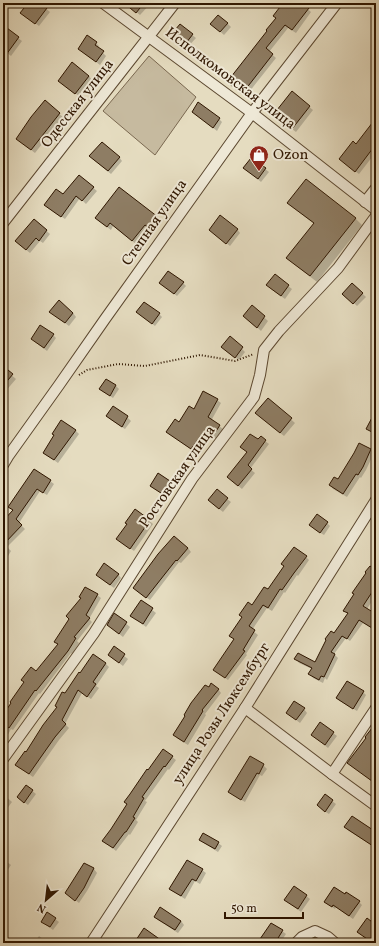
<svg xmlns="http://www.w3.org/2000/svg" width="379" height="946" font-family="Vollkorn,serif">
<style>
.green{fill:#c6ba9f;stroke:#7a6850}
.shadow{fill:#0003}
.building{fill:#8e7d64;stroke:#2f1600}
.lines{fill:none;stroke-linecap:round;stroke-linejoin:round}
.minor-casing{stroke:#5c4830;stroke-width:12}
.path{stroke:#2f1600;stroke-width:2;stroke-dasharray:1 2;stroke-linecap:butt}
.minor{stroke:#eee8d6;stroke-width:10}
.labels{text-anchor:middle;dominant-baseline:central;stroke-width:4;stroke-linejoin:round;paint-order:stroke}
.street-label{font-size:15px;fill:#2f1600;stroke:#eee8d6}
.poi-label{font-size:15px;fill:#2f1600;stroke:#eee8d6;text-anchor:start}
</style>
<rect width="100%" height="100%" fill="#e5dcc0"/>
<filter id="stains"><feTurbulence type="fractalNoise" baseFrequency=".005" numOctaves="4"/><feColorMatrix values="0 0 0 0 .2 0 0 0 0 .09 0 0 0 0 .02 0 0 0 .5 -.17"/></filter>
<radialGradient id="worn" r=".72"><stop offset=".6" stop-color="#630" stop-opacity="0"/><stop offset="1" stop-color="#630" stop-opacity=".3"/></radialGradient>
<!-- green -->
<polygon class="green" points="149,56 196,97 155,155 103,111"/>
<!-- shadow -->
<g class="shadow">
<polygon points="29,3 39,3 50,12 39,26 25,16"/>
<polygon points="125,3 151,3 140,15"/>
<polygon points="284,3 301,3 311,12 296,33 288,28 269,52 276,58 246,96 231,85 277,19 274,16"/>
<polygon points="227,23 231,27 224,35 215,27"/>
<polygon points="3,27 22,41 11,56 3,50"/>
<polygon points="192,35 196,38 186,49 175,40"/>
<polygon points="96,43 99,46 98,48 106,56 100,65 79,49"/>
<polygon points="89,76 92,80 79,96 63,84"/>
<polygon points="292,93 313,110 296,132 278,118"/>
<polygon points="193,112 219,119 222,122 217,131"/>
<polygon points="59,114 63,117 35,153 17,139"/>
<polygon points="376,120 376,152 359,174 343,162"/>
<polygon points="119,157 122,161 111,174 94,160"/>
<polygon points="265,169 269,172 261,182 248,171"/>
<polygon points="79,176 97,191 86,204 80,198 65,219 49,208 63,195"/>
<polygon points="289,203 355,218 362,225 317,282 294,264 288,258 314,224 295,209"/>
<polygon points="157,218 161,221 153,231 149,227 136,244 113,226 111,230 99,221"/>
<polygon points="34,220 50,234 43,243 40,241 30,253 20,245"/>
<polygon points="237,229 240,233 230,246 213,233"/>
<polygon points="275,276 292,289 285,299 271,289"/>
<polygon points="160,283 183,283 186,286 177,296"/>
<polygon points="352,284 366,297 357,306 344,294"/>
<polygon points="252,306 268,321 261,331 245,316"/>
<polygon points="50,312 73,313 76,317 69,326"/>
<polygon points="159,314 162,317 155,326 141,315"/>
<polygon points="53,335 56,338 47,351 35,342"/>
<polygon points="230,337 245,352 239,360 222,347"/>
<polygon points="3,368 16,379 4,393 3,392"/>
<polygon points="116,386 119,389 113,398 104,392 101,389"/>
<polygon points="268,399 295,423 284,436 260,417"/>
<polygon points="217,400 221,403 211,421 219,426 223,429 217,439 207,434 195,452 171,435 179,423 194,410"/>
<polygon points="113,408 127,417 131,421 125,429 111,420 107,416"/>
<polygon points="75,430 79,434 58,463 44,453"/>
<polygon points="258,441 265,441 269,444 250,469 255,473 242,489 231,480"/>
<polygon points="371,450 374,453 366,470 361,478 360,477 347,497 333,489 330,485 338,480"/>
<polygon points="34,470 50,481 54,484 47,495 40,491 19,523 25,529 7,547 11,551 4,563 3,522 14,511"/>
<polygon points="172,483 175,487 168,498 155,489 151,486"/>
<polygon points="227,499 231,502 223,512 213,504"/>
<polygon points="136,510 153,524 134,551 121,542"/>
<polygon points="327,523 330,526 324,535 314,529"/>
<polygon points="188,548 191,552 181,563 179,562 150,600 137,591"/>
<polygon points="306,557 309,560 298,576 297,575 285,593 284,592 272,611 267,608 252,630 258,635 246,654 247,655 228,680 218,673 235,640 231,636 253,607 268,591"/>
<polygon points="376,572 376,592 374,594 376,595 367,609 376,615 376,631 363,623 350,641 346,638 334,654 338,658 327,680 325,678 323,683 313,678 310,674 312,669 299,663 296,659 316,663 334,634 348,614 345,611"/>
<polygon points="118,574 121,578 114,588 100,578"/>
<polygon points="86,588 97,595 101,598 89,619 92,622 77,641 79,643 72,654 71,653 40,694 39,693 13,730 11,729 3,744 3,717 36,672 58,645 56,642 82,598"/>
<polygon points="141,601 156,613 146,627 132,616"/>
<polygon points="115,614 130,627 123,637 108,625"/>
<polygon points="114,648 128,659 123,666 109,655"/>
<polygon points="93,655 106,664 109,667 96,686 99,688 91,699 82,693 65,724 69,728 59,740 33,777 20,768 26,753 58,708 65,694 80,674"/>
<polygon points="209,688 218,689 221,693 205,714 206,715 188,745 178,739 175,735"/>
<polygon points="363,692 366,695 357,711 340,701 337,698"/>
<polygon points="304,709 307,713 300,723 287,713"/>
<polygon points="320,723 337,736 328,748 312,735"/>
<polygon points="163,750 176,760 169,770 168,769 145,801 147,802 136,820 138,822 130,835 129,834 116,851 104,841 148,772"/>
<polygon points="250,757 263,765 267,769 262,776 260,775 245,802 233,795 230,792"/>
<polygon points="26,786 36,794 28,805 21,800"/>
<polygon points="3,794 12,802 3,814"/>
<polygon points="325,796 336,804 329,814 321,809"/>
<polygon points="3,825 6,828 3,833"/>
<polygon points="345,827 376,834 376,841 373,846 349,831"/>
<polygon points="200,840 218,843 222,846 218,852 204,843"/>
<polygon points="376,855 376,862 373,859"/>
<polygon points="3,859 11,865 3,877"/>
<polygon points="85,864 94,869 97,873 87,891 79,903 66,893"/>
<polygon points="202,870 206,873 200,884 195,881 185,899 174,892 171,889"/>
<polygon points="295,887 310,899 301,912 289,903"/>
<polygon points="325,902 359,902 362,905 353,919 336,907 335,909"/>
<polygon points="155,917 181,921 184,925 178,933 158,920"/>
<polygon points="55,919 59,922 53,930 42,922"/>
<polygon points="271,924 282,931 286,934 280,943 259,943"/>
<polygon points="39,936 47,942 48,943 34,943"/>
</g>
<!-- building -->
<g class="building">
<polygon points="28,3 41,3 47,8 35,24 20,13"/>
<polygon points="124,3 144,3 136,13"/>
<polygon points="283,3 303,3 309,8 292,30 285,25 266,48 273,54 242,94 227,82 267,31 266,30 276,18 273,16"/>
<polygon points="218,15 228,23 220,32 210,24"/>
<polygon points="180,24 193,34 183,47 170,36"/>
<polygon points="3,25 19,37 3,59"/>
<polygon points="87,35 97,42 95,45 104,51 96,62 78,49"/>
<polygon points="72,62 89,76 75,94 58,81"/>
<polygon points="292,91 310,106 292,129 273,115"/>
<polygon points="45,100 60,113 31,150 16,139 31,117"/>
<polygon points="198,102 220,118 213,128 192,112"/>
<polygon points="376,118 376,144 355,172 339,159 353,141 356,144"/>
<polygon points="102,142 120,157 108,171 89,156"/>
<polygon points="251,158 266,168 258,179 243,168"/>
<polygon points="79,175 94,187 82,201 76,196 61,217 44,205 56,189 63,194"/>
<polygon points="306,179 356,218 310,276 286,258 314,223 287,203"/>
<polygon points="119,187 158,217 149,228 145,225 132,241 110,223 107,227 95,218"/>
<polygon points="220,215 238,229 226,244 209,230"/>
<polygon points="34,219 47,230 39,241 36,238 26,250 15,241"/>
<polygon points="168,271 184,282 174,294 159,283"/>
<polygon points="275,274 289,285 281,296 266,285"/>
<polygon points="352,283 363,293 353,304 342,294"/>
<polygon points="59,300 73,313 65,323 49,312"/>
<polygon points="144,302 160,313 152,324 136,312"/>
<polygon points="252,305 265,316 257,328 243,316"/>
<polygon points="40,325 54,334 44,348 31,339"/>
<polygon points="230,336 243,347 235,358 221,347"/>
<polygon points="3,366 13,374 3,386"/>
<polygon points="106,379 116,385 110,396 99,389"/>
<polygon points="203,391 218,399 208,417 220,425 213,436 204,431 191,449 166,432 175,419 179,422 189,406 194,409"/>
<polygon points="268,398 292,418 280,433 255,413"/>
<polygon points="113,406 128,416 122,427 106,416"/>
<polygon points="376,410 376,434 366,429"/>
<polygon points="61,420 76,430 54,460 43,453 54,435 52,434"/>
<polygon points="250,434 258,439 261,436 266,440 248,465 252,469 238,486 227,477 247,452 240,447"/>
<polygon points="359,443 371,449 363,467 358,475 356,474 343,494 329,485 334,477 338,479 354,453"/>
<polygon points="34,469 51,480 43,493 37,489 16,519 22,525 3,545 3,521 13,510 8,507"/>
<polygon points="158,473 173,483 164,495 150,486"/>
<polygon points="217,489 228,498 219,509 208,500"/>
<polygon points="135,509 150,520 130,549 116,539 127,524 125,523"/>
<polygon points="317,514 328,522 320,533 309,525"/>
<polygon points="174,536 188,548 177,561 176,560 146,598 133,588 158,554"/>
<polygon points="294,547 307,556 294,573 282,590 280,589 268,608 263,605 249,626 255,630 243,650 245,651 225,678 213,670 234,639 229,636 242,617 239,615 248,602 252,605 264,587 268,589 284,566 281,564"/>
<polygon points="104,563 119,574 110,585 96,575"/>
<polygon points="370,566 376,570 376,586 363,606 376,614 376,622 372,628 359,620 347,639 342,636 331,652 335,654 324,677 321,676 319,680 308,674 312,668 294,659 298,653 315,662 326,640 325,639 331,631 334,633 348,613 343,611 354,594 352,593 366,573 365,572"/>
<polygon points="85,587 98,594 86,615 90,618 74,637 76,638 68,651 36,691 35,690 9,728 3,724 3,715 11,703 10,702 24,682 21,680 31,667 36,671 58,644 54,642 69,619 66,616 81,598 79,597"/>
<polygon points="141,600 153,608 143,624 130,616"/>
<polygon points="114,613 127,622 119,634 107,625"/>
<polygon points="114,646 125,654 119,663 108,655"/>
<polygon points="93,654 106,663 93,682 96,684 87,697 78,690 62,720 66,724 55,737 29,774 15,765 25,751 26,752 43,725 57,707 55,706 62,692 65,693 79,672 80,673"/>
<polygon points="347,681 364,691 353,709 336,698"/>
<polygon points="211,683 219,689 202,710 203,711 184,742 173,735 185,716 184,715 191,703 205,685 209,687"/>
<polygon points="294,701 305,708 296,720 286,713"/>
<polygon points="320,722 334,732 325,745 311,735"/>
<polygon points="376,723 376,784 347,763 366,738 365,737"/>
<polygon points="163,749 173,756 165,767 164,766 142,797 144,798 133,817 135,818 126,832 125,832 113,848 102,841 111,829 127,804 124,802 130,794 147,769 148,770"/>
<polygon points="250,756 264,764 259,774 257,773 241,800 228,792"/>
<polygon points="26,785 33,790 24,803 17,797"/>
<polygon points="325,794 333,800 325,812 317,805"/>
<polygon points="352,816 376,832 376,848 344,827"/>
<polygon points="203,833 219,842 215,849 199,840"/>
<polygon points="187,860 203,869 196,881 192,879 181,896 169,889"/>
<polygon points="84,863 94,868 84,888 75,901 65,893"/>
<polygon points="294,886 307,895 298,909 284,900"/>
<polygon points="334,887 345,894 346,892 360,901 349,916 333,905 332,907 324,902"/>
<polygon points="160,907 181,921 175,930 154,917"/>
<polygon points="47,912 56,918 50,927 41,922"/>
<polygon points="367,918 376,925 376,943 373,943 357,932"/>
<polygon points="271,923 283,930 275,943 267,943 260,939"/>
<polygon points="144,928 165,943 134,943"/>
</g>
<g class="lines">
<!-- minor casing -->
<g class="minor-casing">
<g id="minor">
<polyline points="103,3 252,113 376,210"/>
<polyline points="365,202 376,188"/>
<polyline points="3,223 175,3"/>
<polyline points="3,465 9,455 59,385 105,319 252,113 337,3"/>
<polyline points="245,708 332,774 376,806"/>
<polyline points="3,759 94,633 192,479 254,397 260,375 264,350 279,331 338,268 376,216"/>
<polyline points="332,774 376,708"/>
<polyline points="91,943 245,708 376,500"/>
<polyline points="296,943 302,937 315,931 328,937 335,943"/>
</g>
</g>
<!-- path -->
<polyline class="path" points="79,375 87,370 118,364 145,366 200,355 235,361 254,354"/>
<!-- minor -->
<use href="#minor" class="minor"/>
</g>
<!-- icons -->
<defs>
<g id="shop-pin" transform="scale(1)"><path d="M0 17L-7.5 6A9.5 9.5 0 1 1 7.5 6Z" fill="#8f2418" stroke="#eee8d6"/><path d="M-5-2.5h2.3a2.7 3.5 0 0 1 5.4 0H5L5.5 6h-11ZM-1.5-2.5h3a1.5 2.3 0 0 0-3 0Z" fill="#fff"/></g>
</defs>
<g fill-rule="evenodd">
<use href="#shop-pin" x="259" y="155"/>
</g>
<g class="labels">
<!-- street labels -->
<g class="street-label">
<text transform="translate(230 79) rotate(37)">Исполкомовская улица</text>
<text transform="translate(78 104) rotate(-52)">Одесская улица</text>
<text transform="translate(155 223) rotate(-55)">Степная улица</text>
<text transform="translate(178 477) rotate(-55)">Ростовская улица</text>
<text transform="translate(222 714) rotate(-57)">улица Розы Люксембург</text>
</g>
<!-- poi labels -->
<g class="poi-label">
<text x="273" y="155">Ozon</text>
</g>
</g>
<!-- margin -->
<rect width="379" height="946" fill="none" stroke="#e5dcc0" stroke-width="16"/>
<rect x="4" y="4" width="371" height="938" fill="none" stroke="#2f1600" stroke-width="2"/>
<rect x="8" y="8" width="363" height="930" fill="none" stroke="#2f1600"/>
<!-- north arrow -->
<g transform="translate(46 900) rotate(208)" stroke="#eee8d6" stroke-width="3" paint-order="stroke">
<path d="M0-3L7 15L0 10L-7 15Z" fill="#2f1600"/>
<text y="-6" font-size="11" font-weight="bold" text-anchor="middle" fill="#2f1600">N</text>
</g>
<!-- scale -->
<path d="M225 912v6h78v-6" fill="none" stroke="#2f1600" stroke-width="2"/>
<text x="231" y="912" font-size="12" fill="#2f1600" stroke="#eee8d6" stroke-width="3" paint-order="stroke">50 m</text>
<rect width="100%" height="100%" filter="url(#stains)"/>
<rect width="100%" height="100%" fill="url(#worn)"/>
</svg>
